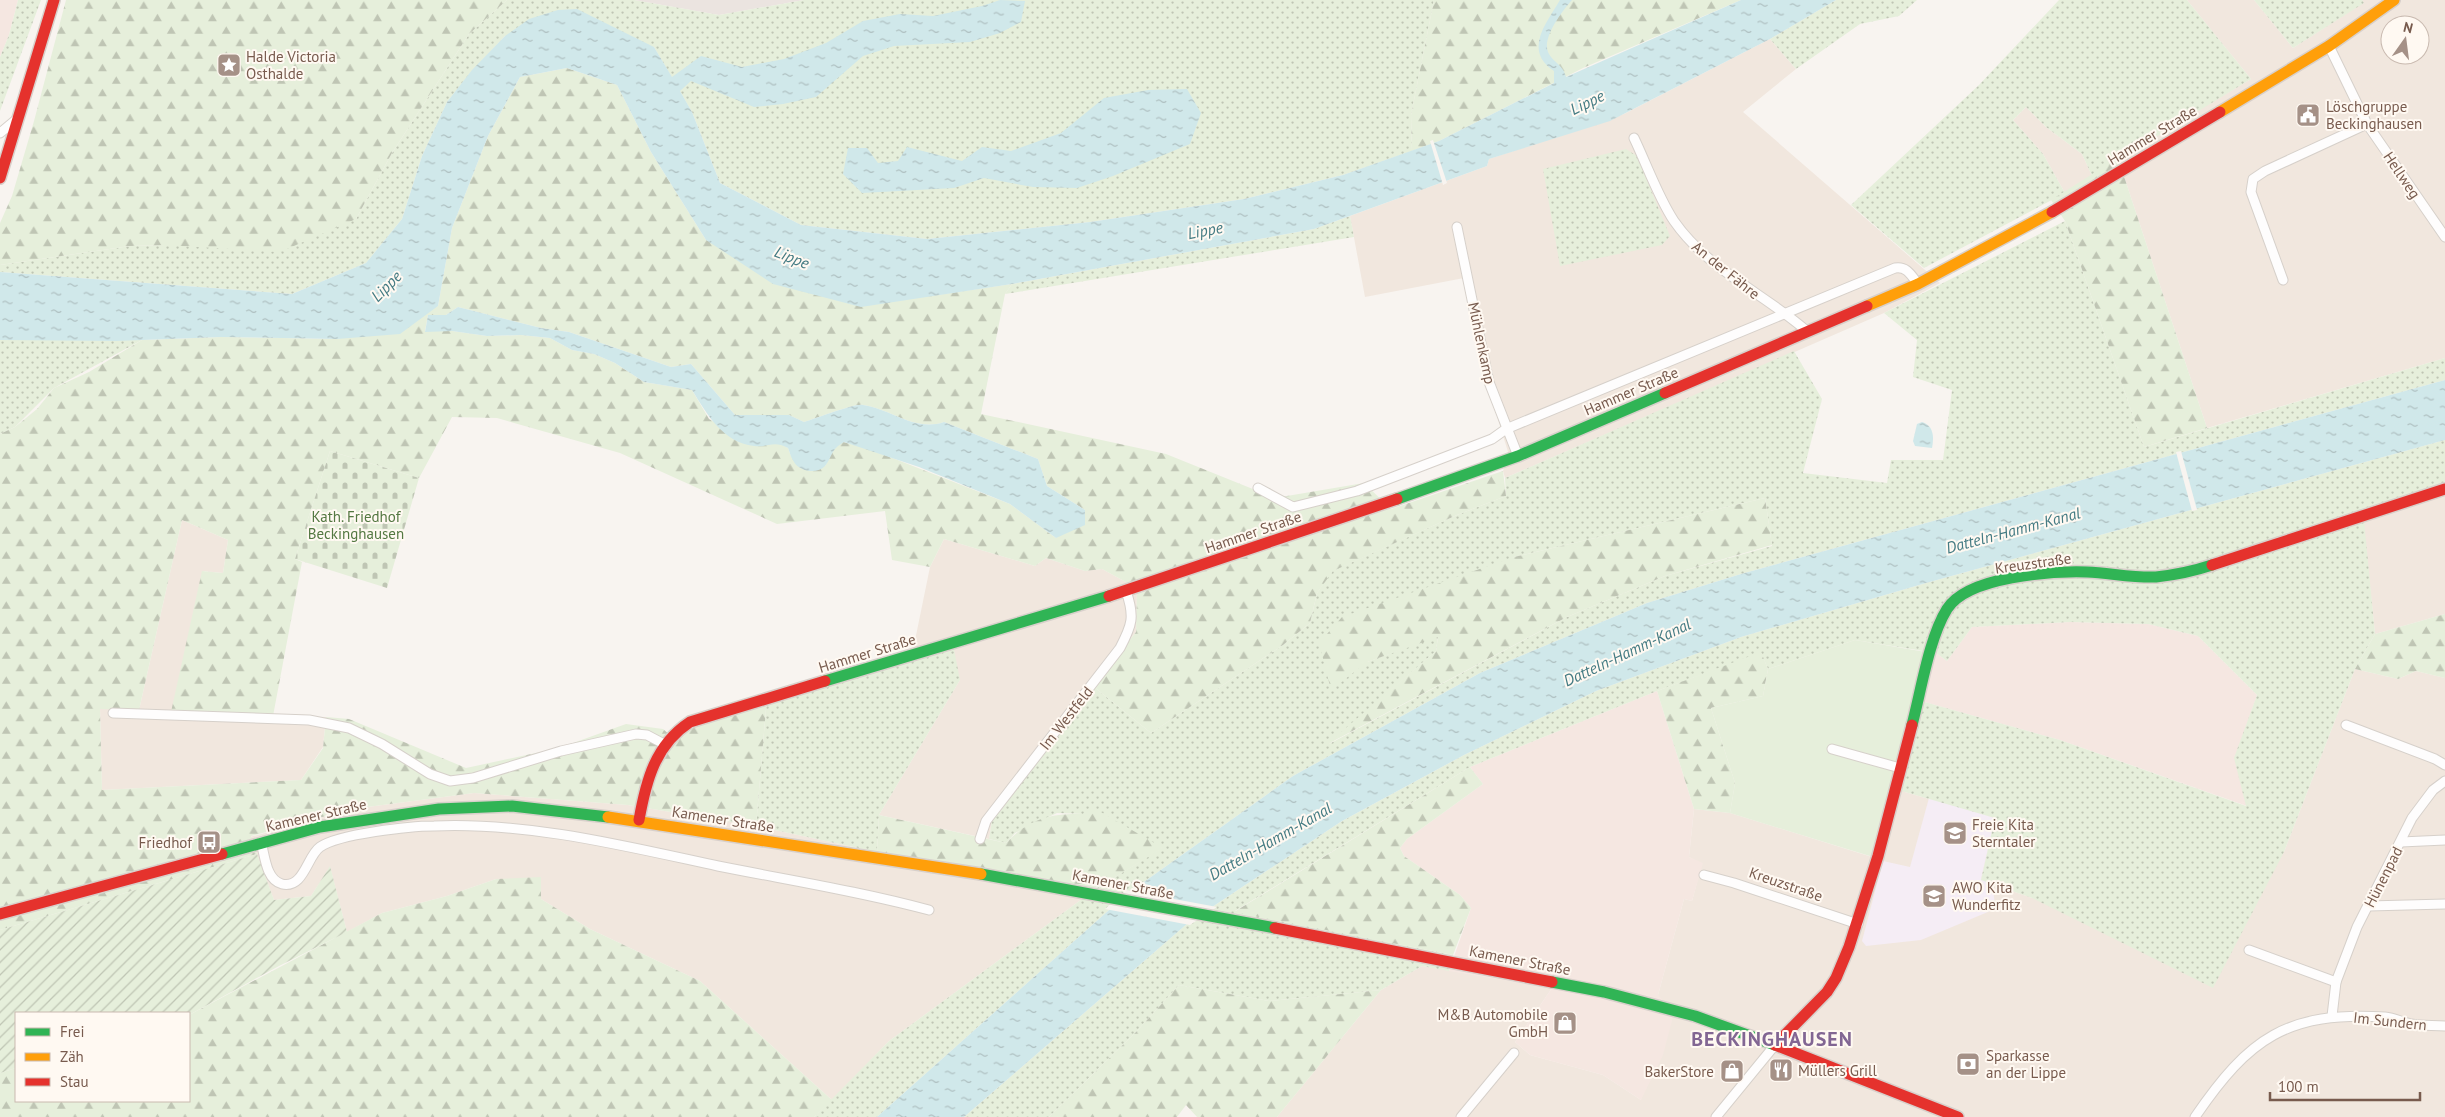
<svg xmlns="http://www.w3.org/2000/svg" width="2445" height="1117" font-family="'PT Sans',sans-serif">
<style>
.residential{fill:#f1e7de;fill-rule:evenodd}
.commercial{fill:#f5e7e1}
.industrial{fill:#ebe4e0}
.education{fill:#f5edf5}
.grass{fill:url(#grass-dots);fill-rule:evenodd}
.forest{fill:url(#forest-firs);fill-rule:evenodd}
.cemetery{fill:url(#cemetery-stones)}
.garden{fill:url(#garden-furrows)}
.pitch{fill:#e6efdb}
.water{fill:url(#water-ripples)}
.pier{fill:#f8f4f0}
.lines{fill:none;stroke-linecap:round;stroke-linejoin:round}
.street-casing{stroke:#d6d0ca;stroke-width:11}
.fast-casing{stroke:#d8d0cb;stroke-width:14}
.slow-casing{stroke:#d8d0cb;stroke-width:14}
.jam-casing{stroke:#d8d0cb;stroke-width:14}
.street{stroke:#fefdfd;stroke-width:9}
.fast{stroke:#30b455;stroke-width:11}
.slow{stroke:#ff9f0a;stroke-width:11}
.jam{stroke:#e5322d;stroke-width:11}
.labels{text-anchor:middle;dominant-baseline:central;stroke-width:4;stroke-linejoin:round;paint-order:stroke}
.poi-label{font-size:15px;fill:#785b4e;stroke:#fff9f2;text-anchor:start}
.street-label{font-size:15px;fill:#785b4e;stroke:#fff9f2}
.park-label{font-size:15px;fill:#547842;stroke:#fff9f2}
.water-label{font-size:16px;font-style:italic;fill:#447b83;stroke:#fff9f2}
.district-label{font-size:20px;font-weight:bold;letter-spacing:1px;fill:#826693;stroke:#fff9f2}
</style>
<defs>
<pattern id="grass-dots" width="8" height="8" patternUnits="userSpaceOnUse" patternTransform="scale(1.25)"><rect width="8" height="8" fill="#e6efdb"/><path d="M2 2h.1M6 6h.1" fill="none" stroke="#bfc5b4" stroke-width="1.8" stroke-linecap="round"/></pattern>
<pattern id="forest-firs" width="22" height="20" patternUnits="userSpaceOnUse" patternTransform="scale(1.25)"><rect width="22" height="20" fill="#e6efdb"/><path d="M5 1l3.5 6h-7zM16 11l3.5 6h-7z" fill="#bfc5b4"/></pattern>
<pattern id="cemetery-stones" width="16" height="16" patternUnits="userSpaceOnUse" patternTransform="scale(1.25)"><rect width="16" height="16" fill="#e6efdb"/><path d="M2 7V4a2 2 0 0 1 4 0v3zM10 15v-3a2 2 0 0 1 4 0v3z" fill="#bfc5b4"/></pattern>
<pattern id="garden-furrows" width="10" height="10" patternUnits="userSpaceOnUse" patternTransform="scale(1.25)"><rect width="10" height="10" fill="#e6efdb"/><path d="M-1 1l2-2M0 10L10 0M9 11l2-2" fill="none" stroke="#bfc5b4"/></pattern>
<pattern id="water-ripples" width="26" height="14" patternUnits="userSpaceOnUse" patternTransform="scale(1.25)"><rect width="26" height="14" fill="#d0e8ea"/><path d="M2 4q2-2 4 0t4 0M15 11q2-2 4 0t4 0" fill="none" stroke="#aebfc0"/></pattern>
</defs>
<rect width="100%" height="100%" fill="#f8f4f0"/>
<!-- residential -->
<g class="residential">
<path d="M2187 0H2254L2293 48 2363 3 2362 0H2445V358L2207 428 2118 158 2251 79ZM2390 25H2420V55H2390Z"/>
<polygon points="1770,39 1796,69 1743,112 1940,283 1884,313 1505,478 1503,471 1509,455 1490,394 1464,278 1365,297 1350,216 1487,166 1489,159 1624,114"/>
<polygon points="2026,107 2046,127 2082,154 2092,176 2065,193 2043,154 2013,120"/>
<polygon points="2445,495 2445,614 2375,634 2363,520"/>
<polygon points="182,520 228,540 223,573 203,571 273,716 326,717 323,747 301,780 102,790 100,708 139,710"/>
<polygon points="944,539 1035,566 1046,558 1085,571 1102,569 1137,588 1136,632 993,814 989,839 879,815 960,680 912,655 930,567"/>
<polygon points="2355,669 2398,679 2416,671 2445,678 2445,1117 1277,1117 1381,990 1422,966 1552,988 1515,1042 1530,1055 1603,1075 1641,1100 1658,995 1684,899 1692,901 1702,864 1689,857 1694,809 1730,813 1872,857 1891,788 1995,818 1981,880 2032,898 2284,852"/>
<polygon points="474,793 628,805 756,826 877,852 1097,888 889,1041 832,1100 700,981 590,929 541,899 496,879 447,896 382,913 347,932 330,867 311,896 274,900 250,837 352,809"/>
</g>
<!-- commercial -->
<g class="commercial">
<polygon points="0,0 18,0 9,35 0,57"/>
<polygon points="2070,622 2148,624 2198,636 2257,695 2235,758 2247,806 2060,740 1914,699 1936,653 1947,661 1972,627"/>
<polygon points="1657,691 1694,809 1689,857 1703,863 1692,901 1684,899 1658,995 1674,1013 1663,1055 1641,1100 1603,1075 1530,1055 1515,1042 1552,988 1449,971 1471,908 1460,895 1404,856 1400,848 1407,839 1483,784 1470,767"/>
</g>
<!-- industrial -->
<polygon class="industrial" points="634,0 804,0 719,15"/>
<!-- education -->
<polygon class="education" points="1929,798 1995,818 1981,879 1993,884 1995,909 1921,940 1866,946 1862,941 1883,861 1910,867"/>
<!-- grass -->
<g class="grass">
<polygon points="18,0 41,0 0,111 0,57 9,35"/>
<polygon points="507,0 634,0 719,15 804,0 1434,0 1411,115 1412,151 1343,175 1244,199 1090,222 927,239 801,225 720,183 692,112 654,47 505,36 472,71 447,102 422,156 402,219 366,263 292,294 0,272 0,265 130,246 165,245 356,219 392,153 469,34"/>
<polygon points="1836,0 1917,0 1899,16 1860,24 1796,69 1770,39"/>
<polygon points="2059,0 2187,0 2251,79 2092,176 2082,154 2046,127 2026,107 2013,120 2043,154 2065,193 1924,268 1851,205 1979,85"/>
<polygon points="2254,0 2362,0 2364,3 2293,48"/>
<polygon points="1626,149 1637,156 1670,236 1662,245 1560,266 1543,169"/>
<polygon points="1350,216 1354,237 1005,294 1012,284 1314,229"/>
<path d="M2065 221 2144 447 2445 358V380L1741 574 1647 603 1480 673 1293 776 1127 894 877 1117H814L889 1041 1097 888 1162 848 1083 814 1057 813 1015 833 1006 843 989 839 993 814 1093 686 1151 733 1283 645 1310 623 1317 593 1332 571 1457 515 1506 496 1505 478 1794 351 1822 399 1803 473 1887 483 1891 460H1943L1952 390 1913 377 1917 340 1884 313ZM1765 498 1772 546 1665 576 1567 617 1329 744 1436 651 1438 636 1367 662 1514 557Z"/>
<polygon points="0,340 142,340 54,388 15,427 0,434"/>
<polygon points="2445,440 2445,495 2364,520 2375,634 2355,669 2284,852 2213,988 2032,898 1981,880 1995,818 1891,788 1914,699 2060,740 2246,806 2234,758 2257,695 2198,636 2148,624 2070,622 1972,627 1947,661 1936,653 1855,640 1768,669 1761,653 1657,691 1470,767 1235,911 1453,955 1449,971 1422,966 1381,990 1269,1001 1179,985 1136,1032 1049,1117 964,1117 1188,923 1342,821 1464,755 1596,691 1741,637 1926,583"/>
<polygon points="953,644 960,680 879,815 877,852 756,826 767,697"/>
</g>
<!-- forest -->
<g class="forest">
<polygon points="66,0 507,0 469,34 392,153 356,219 280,252 165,245 130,246 0,265 0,223 12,196 34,121"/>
<polygon points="1434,0 1741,0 1583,68 1439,141 1412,151 1411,115"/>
<path d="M567 68 617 85 651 152 706 240 861 306 1012 284 1005 294 981 414 1166 454 1275 498 1364 483 1391 509 1503 471 1506 496 1457 515 1333 571 1317 593 1310 623 1283 645 1151 733 1093 686 1136 632 1137 588 1102 569 1085 571 1046 558 1035 566 944 539 930 567 892 560 885 511 777 524 620 453 497 418 452 417 419 478 330 451 295 559 302 562 273 716 171 712 202 571 223 573 228 540 182 520 139 710 100 709 102 790 301 780 323 748 326 717 349 719 466 768 559 748 626 724 663 729 671 736 767 697 756 826 628 805 474 793 352 809 251 836 257 854 0 930V434L15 427 37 409 54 388 89 372 142 340 221 337 337 339 438 306 452 228 488 136 520 77ZM458 307 541 328 569 332 671 367 691 364 735 415H789L804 422C815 419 855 403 863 405 891 409 915 432 944 422L1038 459 1047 486 1085 510 1056 538 1010 504 867 448 843 442 835 447 825 466 791 456 788 448 779 443 756 446 709 419 692 390 644 382 615 363 594 354 572 350 550 338 521 335 487 336 452 331H425L428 315H446Z"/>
<polygon points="2118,158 2207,428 2144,447 2065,221 2051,200"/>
<polygon points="1765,498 1772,545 1665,576 1567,617 1326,745 1436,651 1438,637 1367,662 1331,690 1319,643 1342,617 1514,557"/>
<polygon points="2445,614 2445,678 2416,671 2398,679 2355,669 2375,634"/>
<polygon points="1761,652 1768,669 1763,696 1711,708 1735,783 1730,813 1694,809 1657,691"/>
<polygon points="1470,767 1483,784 1407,839 1400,848 1404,856 1460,895 1471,908 1453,955 1234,912"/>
<path d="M1092 807 1163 848 1097 888 877 852 879 815 1006 843C1029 819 1050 813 1083 814Z"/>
<polygon points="541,877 541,899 590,929 700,981 832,1100 814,1117 0,1117 0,1073 16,1068 16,1101 189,1101 189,1015 382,913 447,896 496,879"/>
<polygon points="1179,985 1269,1001 1381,990 1277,1117 1197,1117 1186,1105 1177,1117 1049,1117 1136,1032"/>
</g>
<!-- cemetery -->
<polygon class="cemetery" points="330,451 419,478 387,588 295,559"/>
<!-- garden -->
<polygon class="garden" points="257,854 274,900 311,896 330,866 347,932 279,966 189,1015 189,1013 16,1013 16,1068 0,1073 0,930"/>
<!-- pitch -->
<polygon class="pitch" points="1855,640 1926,652 1873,857 1730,813 1735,783 1711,708 1763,696 1768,669"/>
<!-- water -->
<g class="water">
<path d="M1000 0 1025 1 1021 22 1000 33 970 42 894 46 863 56 816 97 783 104 754 107 691 81 680 91 692 112 720 183 801 225 927 239 1090 222 1244 199 1343 175 1439 141 1554 83V71C1523 50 1546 24 1560 0H1572C1562 11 1542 38 1548 52 1553 63 1563 64 1566 77L1741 0H1836L1770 39 1610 121 1489 159 1487 166 1314 229 1012 284 861 307 773 284 706 240 651 152 617 85 567 68 520 77 488 136 452 228 438 306 400 334 337 339 221 337 116 341 0 340V272L292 294 366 263 402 219 422 156 447 102 472 70 505 36 529 19 558 10 577 9 654 47 672 77 701 56 742 67 784 59 826 43 863 21 900 14 933 16 982 6Z"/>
<polygon points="1187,89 1201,113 1190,144 1113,176 1077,188 1033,187 984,178 954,188 862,193 843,174 848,148 867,148 878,163 898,161 907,147 962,161 982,147 1011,151 1061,133 1104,98 1148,90"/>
<path d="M458 307 541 328 569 332 671 367 691 364 735 415H789L804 422C815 419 855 403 863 405 891 409 915 432 944 422L1038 459 1047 486 1085 510V525L1056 538 1010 504 919 467 844 442C830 450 833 456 825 466 817 475 799 471 794 462 791 458 790 453 788 448 773 440 768 448 754 446 722 442 707 414 692 390L644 382 615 363 594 354 572 350 550 338 521 335 487 336 452 331 425 332 428 315H446Z"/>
<polygon points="2445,380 2445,440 1926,583 1741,637 1596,691 1464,755 1342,821 1188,923 964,1117 877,1117 1127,894 1293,776 1480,673 1647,603 1741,574"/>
<path d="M1922 422C1934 426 1934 437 1932 448L1915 446 1913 441 1917 424Z"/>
</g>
<!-- pier -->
<g class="pier">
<polygon points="1433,140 1447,183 1443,185 1430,141"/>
<polygon points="2181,451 2197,510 2192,511 2176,452"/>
<polygon points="1126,890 1217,907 1190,925 1105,909"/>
</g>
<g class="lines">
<!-- street casing -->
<g class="street-casing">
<g id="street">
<polyline points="2329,46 2367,124 2445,237"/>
<polyline points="0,133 17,119"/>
<path d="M1634 138C1646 163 1659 199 1674 221 1708 270 1765 294 1808 332"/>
<polyline points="1457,227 1489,382 1518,456"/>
<polyline points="2283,280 2251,192 2253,179 2265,171 2367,124"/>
<path d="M1258 488 1293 507 1357 491 1492 439 1506 429 1895 268C1907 266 1911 275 1918 284"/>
<polyline points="113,713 309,720 349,728 382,744 430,774 450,781 473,778 561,751 636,734 647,735 664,744"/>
<polyline points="2346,725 2435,759 2445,765"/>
<polyline points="1832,749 1900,768"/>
<path d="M980 839 986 821 1120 648C1132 625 1135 617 1126 591"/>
<path d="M261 842C265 856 266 880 282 884 304 889 307 856 320 847 338 834 411 826 434 826 530 822 625 846 718 866 788 880 859 891 929 910"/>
<polyline points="2401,842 2445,840"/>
<polyline points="1704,875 1734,883 1858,924"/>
<polyline points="2369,906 2445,904"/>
<polyline points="2249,950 2336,982"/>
<polyline points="2332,1016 2336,982 2357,927 2412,818 2433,790 2445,781"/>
<polyline points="1461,1117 1514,1053"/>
<polyline points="1716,1117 1775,1045"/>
<path d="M2195 1117C2249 1038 2287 1011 2385 1017 2394 1018 2402 1022 2411 1024 2422 1026 2434 1025 2445 1026"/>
</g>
</g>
<!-- fast casing -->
<g class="fast-casing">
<g id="fast">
<polyline points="1397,499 1518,456 1665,393"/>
<polyline points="825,681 1109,596"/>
<path d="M1912 725C1921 691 1929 638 1947 609 1968 576 2052 571 2087 572 2110 573 2133 578 2156 577 2174 575 2194 571 2212 565"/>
<polyline points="222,854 320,827 439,809 512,806 608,817"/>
<polyline points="981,874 1275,928"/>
<polyline points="1552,982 1604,992 1695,1016 1775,1045"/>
</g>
</g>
<!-- slow casing -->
<g class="slow-casing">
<g id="slow">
<polyline points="2220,112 2329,46 2394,0"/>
<polyline points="1867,306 1918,284 2052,212"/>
<polyline points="608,817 981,874"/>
</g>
</g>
<!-- jam casing -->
<g class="jam-casing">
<g id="jam">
<polyline points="0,178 54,0"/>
<polyline points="2052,212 2220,112"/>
<polyline points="1665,393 1867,306"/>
<polyline points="2212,565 2445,489"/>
<polyline points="1109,596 1397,499"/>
<path d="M639 820C646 781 655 745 690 722L825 681"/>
<polyline points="0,914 222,854"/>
<polyline points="1275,928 1552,982"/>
<polyline points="1775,1045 1958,1117"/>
<polyline points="1775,1045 1827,992 1836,978 1849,947 1878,856 1912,725"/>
</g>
</g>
<!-- street -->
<use href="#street" class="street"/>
<!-- fast -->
<use href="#fast" class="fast"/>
<!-- slow -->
<use href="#slow" class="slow"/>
<!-- jam -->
<use href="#jam" class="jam"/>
</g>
<!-- icons -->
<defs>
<g id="sight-square" transform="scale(1.25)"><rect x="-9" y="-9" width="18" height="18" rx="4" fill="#a59187" stroke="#fff9f2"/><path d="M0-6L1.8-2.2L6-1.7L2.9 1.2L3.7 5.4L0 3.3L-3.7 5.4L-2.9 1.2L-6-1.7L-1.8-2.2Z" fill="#fff"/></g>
<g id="civic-square" transform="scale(1.25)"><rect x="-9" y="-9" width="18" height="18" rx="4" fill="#a59187" stroke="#fff9f2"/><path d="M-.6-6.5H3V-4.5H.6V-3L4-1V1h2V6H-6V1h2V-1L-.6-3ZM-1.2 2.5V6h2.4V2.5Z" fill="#fff"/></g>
<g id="school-square" transform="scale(1.25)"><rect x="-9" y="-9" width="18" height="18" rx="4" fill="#a59187" stroke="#fff9f2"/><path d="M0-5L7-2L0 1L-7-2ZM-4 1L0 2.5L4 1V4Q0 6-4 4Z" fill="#fff"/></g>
<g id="bus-square" transform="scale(1.25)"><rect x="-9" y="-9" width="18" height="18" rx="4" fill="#a59187" stroke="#fff9f2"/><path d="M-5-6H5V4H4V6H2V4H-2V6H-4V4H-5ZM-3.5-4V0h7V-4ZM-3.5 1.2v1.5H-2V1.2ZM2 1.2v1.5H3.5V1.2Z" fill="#fff"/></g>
<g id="shop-square" transform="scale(1.25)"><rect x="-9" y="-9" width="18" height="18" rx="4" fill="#a59187" stroke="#fff9f2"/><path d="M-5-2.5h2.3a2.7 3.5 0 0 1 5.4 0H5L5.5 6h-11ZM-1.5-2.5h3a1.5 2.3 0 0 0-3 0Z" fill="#fff"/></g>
<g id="bank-square" transform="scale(1.25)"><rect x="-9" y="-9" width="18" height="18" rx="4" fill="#a59187" stroke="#fff9f2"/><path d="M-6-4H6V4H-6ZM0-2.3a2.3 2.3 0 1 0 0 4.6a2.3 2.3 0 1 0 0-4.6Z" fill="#fff"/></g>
<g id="restaurant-square" transform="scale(1.25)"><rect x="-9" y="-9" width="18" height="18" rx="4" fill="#a59187" stroke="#fff9f2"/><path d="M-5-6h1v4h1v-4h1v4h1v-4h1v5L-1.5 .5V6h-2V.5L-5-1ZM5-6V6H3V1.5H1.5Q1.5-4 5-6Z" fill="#fff"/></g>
</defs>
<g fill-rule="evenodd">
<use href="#sight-square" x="229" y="65"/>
<use href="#civic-square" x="2308" y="115"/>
<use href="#school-square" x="1955" y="833"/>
<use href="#bus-square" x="209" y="842"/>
<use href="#school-square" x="1934" y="896"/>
<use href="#shop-square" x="1565" y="1023"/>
<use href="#bank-square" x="1968" y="1064"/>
<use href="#restaurant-square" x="1781" y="1070"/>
<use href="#shop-square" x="1732" y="1071"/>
</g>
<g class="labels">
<!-- poi labels -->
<g class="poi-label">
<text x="246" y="56">Halde Victoria<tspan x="246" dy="17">Osthalde</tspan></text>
<text x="2326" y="106">Löschgruppe<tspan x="2326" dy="17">Beckinghausen</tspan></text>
<text x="1972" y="824">Freie Kita<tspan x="1972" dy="17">Sterntaler</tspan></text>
<text x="192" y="842" text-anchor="end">Friedhof</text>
<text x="1952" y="887">AWO Kita<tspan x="1952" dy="17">Wunderfitz</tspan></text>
<text x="1548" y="1014" text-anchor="end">M&amp;B Automobile<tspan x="1548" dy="17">GmbH</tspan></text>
<text x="1986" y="1055">Sparkasse<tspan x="1986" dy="17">an der Lippe</tspan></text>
<text x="1798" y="1070">Müllers Grill</text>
<text x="1714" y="1071" text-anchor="end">BakerStore</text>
</g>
<!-- street labels -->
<g class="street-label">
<text transform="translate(2152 135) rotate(-31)">Hammer Straße</text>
<text transform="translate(2402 175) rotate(56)">Hellweg</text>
<text transform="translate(1726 270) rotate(39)">An der Fähre</text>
<text transform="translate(1482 343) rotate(78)">Mühlenkamp</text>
<text transform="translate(1631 391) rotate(-23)">Hammer Straße</text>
<text transform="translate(1253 532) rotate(-19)">Hammer Straße</text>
<text transform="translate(2033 563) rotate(-8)">Kreuzstraße</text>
<text transform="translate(867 653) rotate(-17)">Hammer Straße</text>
<text transform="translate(1066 718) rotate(-52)">Im Westfeld</text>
<text transform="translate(316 815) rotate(-13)">Kamener Straße</text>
<text transform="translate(723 819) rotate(9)">Kamener Straße</text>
<text transform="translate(2383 877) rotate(-63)">Hünenpad</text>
<text transform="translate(1123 884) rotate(11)">Kamener Straße</text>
<text transform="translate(1786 884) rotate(19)">Kreuzstraße</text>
<text transform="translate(1520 960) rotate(11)">Kamener Straße</text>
<text transform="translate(2390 1021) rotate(6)">Im Sundern</text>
</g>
<!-- park labels -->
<g class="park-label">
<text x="356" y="516">Kath. Friedhof<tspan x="356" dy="17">Beckinghausen</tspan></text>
</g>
<!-- water labels -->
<g class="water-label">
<text transform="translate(1587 102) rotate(-26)">Lippe</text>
<text transform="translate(1205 230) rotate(-11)">Lippe</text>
<text transform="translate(792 257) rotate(22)">Lippe</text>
<text transform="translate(386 286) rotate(-45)">Lippe</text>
<text transform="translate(2013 530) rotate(-15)">Datteln-Hamm-Kanal</text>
<text transform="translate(1627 652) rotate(-25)">Datteln-Hamm-Kanal</text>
<text transform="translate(1270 841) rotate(-30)">Datteln-Hamm-Kanal</text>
</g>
<!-- district labels -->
<g class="district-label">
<text x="1772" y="1039">BECKINGHAUSEN</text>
</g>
</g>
<!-- legend -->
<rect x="15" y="1012" width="175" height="90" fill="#fff9f2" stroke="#c9bab0"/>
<rect x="25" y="1028" width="25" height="8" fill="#30b455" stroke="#c9bab0"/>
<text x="60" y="1037" font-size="15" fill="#785b4e">Frei</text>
<rect x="25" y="1053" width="25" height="8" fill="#ff9f0a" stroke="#c9bab0"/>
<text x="60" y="1062" font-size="15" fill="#785b4e">Zäh</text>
<rect x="25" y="1078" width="25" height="8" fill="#e5322d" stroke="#c9bab0"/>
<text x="60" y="1087" font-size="15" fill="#785b4e">Stau</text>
<!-- north arrow -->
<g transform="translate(2405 40) rotate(14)"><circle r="24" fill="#fff9f2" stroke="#c9bab0"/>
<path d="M0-4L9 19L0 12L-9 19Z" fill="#a59187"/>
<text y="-8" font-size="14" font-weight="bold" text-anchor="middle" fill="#785b4e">N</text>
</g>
<!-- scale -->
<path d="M2270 1092v8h150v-8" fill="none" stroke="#785b4e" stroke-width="2.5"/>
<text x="2278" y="1092" font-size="15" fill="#785b4e" stroke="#fff9f2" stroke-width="4" paint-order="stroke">100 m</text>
</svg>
